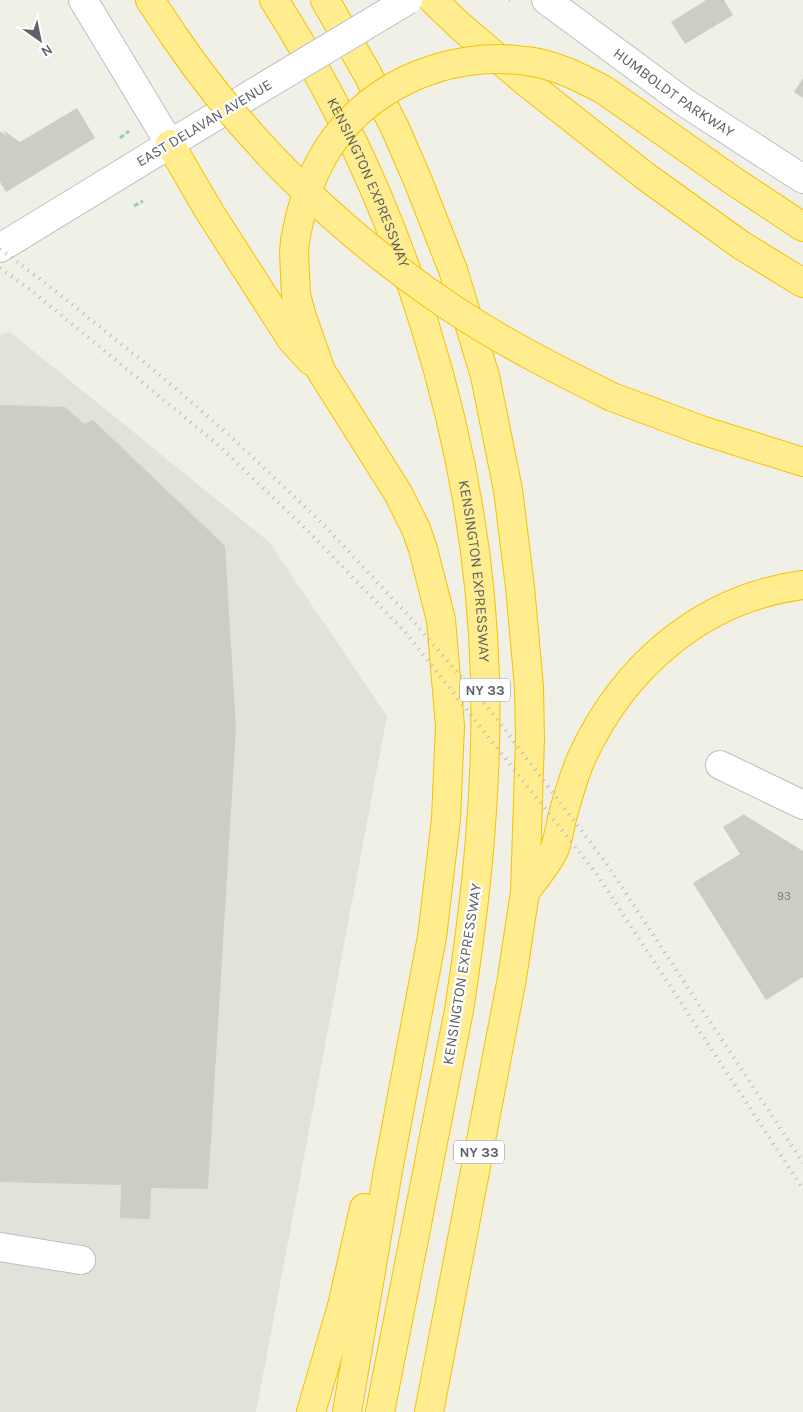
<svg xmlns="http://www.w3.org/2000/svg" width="803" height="1412" font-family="Karla,sans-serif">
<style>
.industrial{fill:#e2e1da}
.building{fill:#cecdc4}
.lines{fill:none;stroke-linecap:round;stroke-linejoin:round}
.minor-casing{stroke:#bdbfc6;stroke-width:30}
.highway-casing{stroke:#f7c100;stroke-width:30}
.path{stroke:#97ccac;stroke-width:3;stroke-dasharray:5 2.5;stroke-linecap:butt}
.minor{stroke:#fff;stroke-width:28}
.highway{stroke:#ffed8f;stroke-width:28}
.rail{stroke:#b7b8b9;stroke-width:4;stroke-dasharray:1 6;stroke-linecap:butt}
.minor-bridge-casing{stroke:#bdbfc6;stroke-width:30;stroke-linecap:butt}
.highway-bridge-casing{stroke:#f7c100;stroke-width:30;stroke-linecap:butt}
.minor-bridge{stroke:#fff;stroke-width:28}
.highway-bridge{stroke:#ffed8f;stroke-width:28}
.labels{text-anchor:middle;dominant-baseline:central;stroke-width:4.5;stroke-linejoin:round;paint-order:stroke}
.number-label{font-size:12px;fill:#797c7f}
.shield{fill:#fff;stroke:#8e9095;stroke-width:1}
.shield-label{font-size:14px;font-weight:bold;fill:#5d6168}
.street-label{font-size:15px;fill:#5d6168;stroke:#fff}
</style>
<rect width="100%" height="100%" fill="#f1f0e6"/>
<!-- industrial -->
<polygon class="industrial" points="10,332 269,542 387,716 256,1412 0,1412 0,335"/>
<!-- building -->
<g class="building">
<polygon points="706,0 724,0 733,15 685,44 671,22"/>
<polygon points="803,78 803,98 794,92"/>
<polygon points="77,108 95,138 6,192 0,182 0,131 7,136 3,130 20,142"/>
<polygon points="0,405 65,407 84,424 93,420 225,546 236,728 208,1189 151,1188 150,1219 120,1218 121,1185 0,1182"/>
<polygon points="744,814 746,816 803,851 803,977 766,1000 693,883 740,854 723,827"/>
</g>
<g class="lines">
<!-- minor casing -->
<g class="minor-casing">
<g id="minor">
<polyline points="83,0 170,144"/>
<path id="s1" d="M546 0 684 102 803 179"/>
<polyline points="0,248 260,89"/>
<polyline points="720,765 803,805"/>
<polyline points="0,1247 81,1260"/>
</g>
</g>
<!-- highway casing -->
<g class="highway-casing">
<g id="highway">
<polyline points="150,0 174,36"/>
<path id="s2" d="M274 0C401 198 479 444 485 679 488 790 476 900 459 1010L380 1412"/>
<polyline points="325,0 367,73 395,128 418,181 453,270 485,376 508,490 520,587 529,687 530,739 525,892 512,978 429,1412"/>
<polyline points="433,0 460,26 526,82 645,176 741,245 803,283"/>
<polyline points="604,90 732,180 803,227"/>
<polyline points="170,144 209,211 291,339 311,361"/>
<polyline points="295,241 294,253 296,295 302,317 321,371 398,493 416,529 423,549 441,620 450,726 446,819 432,937 389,1165 347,1412"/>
<polyline points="612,397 701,430 803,462"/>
<path d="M525 892C534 880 550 861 555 848 558 839 560 828 562 818 568 797 573 777 582 757 624 666 702 598 803 585"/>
<polyline points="311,1412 342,1306 364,1208"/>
</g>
</g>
<!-- path -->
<g class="path">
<polyline points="509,0 510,0"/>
<polyline points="120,138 129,131"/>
<polyline points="134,206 143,201"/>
</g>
<!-- minor -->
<use href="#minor" class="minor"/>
<!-- highway -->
<use href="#highway" class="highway"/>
<!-- rail -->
<g class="rail">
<polyline points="0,249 44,282 161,376 227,433 322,523 406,613 490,710 606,863 803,1163"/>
<polyline points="0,268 32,291 217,444 310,533 406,633 596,873 803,1189"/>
</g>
<!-- minor-bridge casing -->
<g class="minor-bridge-casing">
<polyline id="minor-bridge" points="260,89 408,0"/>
</g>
<!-- highway-bridge casing -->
<g class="highway-bridge-casing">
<g id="highway-bridge">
<path d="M174 36C247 144 345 237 453 309 504 343 558 370 612 397"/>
<path d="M295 241C300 213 307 187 320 162 359 88 445 50 526 61 554 64 579 77 604 90"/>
</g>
</g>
<!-- minor-bridge -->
<use href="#minor-bridge" class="minor-bridge"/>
<!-- highway-bridge -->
<use href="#highway-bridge" class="highway-bridge"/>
</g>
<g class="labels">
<!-- number labels -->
<g class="number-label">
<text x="784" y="896">93</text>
</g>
<!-- shield labels -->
<g class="shield">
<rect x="460" y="678.5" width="50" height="23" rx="4"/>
<rect x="454" y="1140.5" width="50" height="23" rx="4"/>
</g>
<g class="shield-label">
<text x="485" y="690">NY 33</text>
<text x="479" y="1152">NY 33</text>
</g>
<!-- street labels -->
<g class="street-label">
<text stroke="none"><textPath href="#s1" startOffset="158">HUMBOLDT PARKWAY</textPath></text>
<text transform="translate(204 123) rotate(-31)">EAST DELAVAN AVENUE</text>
<text stroke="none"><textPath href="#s2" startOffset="206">KENSINGTON EXPRESSWAY</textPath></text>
<text stroke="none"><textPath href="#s2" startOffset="611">KENSINGTON EXPRESSWAY</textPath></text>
<text transform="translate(462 974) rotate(-81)">KENSINGTON EXPRESSWAY</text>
</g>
</g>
<!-- north arrow -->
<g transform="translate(40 40) rotate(147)" stroke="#ffffff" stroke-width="4" paint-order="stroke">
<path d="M0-4L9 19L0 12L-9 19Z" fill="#5d6168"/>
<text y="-8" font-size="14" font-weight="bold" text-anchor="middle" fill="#5d6168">N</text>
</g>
</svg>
